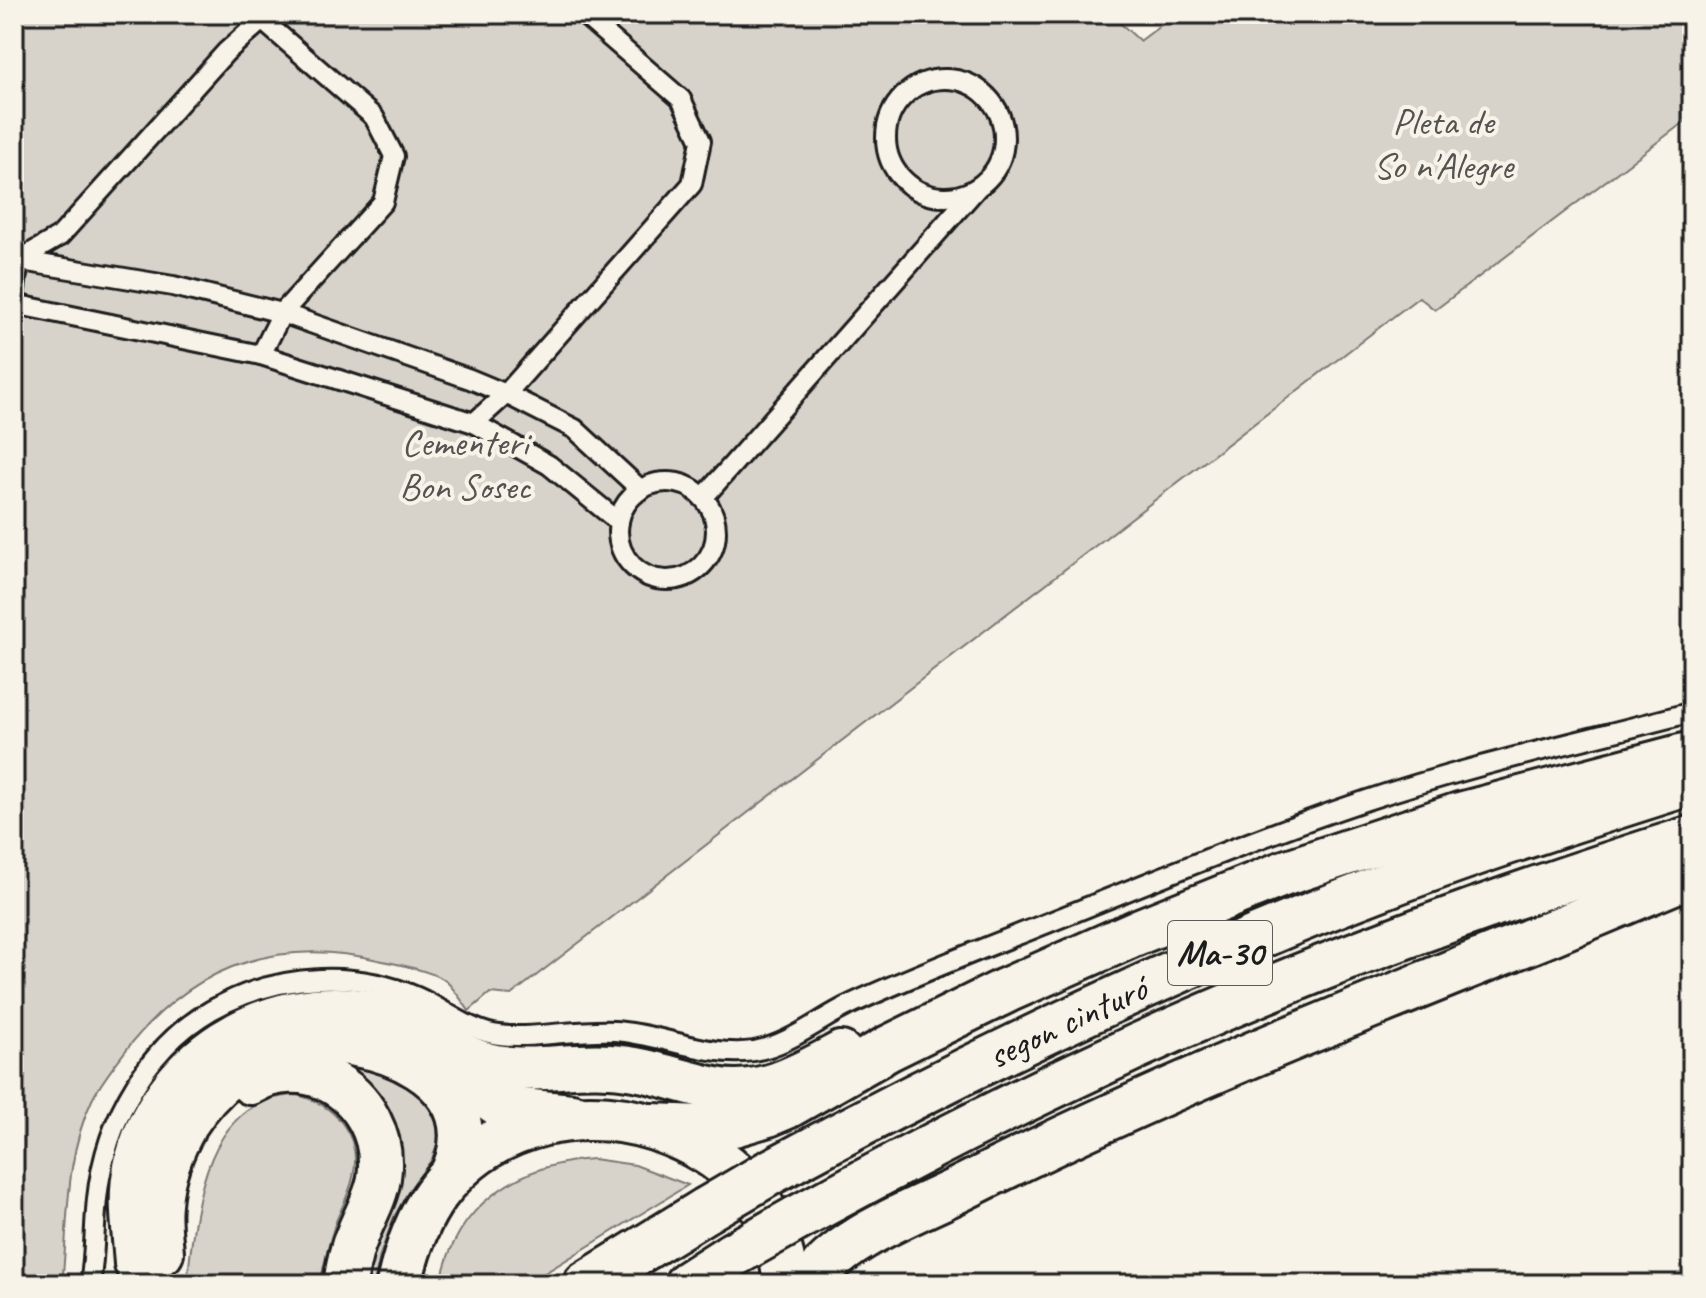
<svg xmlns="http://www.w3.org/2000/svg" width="1706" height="1298" font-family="Caveat,sans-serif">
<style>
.green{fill:#d7d3cb;stroke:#7a7874;stroke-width:2}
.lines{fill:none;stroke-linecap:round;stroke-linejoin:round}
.service-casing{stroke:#1c1c1c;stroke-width:24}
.tertiary-casing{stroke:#1c1c1c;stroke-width:48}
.primary-casing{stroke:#1c1c1c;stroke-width:50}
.trunk-casing{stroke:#1c1c1c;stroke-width:50}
.service{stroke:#f7f3e8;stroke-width:18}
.tertiary{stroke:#f7f3e8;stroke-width:42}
.primary{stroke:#f7f3e8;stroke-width:44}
.trunk{stroke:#f7f3e8;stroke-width:44}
.trunk-bridge-casing{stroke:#1c1c1c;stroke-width:50;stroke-linecap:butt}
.trunk-bridge{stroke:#f7f3e8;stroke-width:44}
.labels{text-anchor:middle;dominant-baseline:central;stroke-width:8;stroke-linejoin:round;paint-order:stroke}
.shield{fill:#f7f3e8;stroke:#5e5c59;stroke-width:2}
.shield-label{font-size:36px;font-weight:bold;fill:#1c1c1c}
.park-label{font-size:38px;fill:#545351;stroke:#f7f3e8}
.street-label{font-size:38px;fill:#1c1c1c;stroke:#f7f3e8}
</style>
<rect width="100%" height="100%" fill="#f7f3e8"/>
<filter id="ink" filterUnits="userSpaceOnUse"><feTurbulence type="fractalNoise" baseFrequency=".0125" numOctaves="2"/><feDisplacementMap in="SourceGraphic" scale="16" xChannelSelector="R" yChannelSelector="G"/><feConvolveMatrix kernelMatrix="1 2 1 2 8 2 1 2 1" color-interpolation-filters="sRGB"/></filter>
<g filter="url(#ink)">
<!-- green -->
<g class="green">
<path d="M14 14H1110L1140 41 1176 14H1692V116L1435 310 1419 297 511 995 490 993 469 1011C462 1001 455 990 447 982 437 972 393 963 378 960 278 937 195 965 130 1045 117 1062 102 1080 92 1100 64 1159 69 1221 62 1284H14Z"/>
<polygon points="316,1056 385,1070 427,1100 437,1120 438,1141 432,1159 406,1196 394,1217 380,1255 374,1284 361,1284 390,1195"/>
<path d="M296 1095C334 1103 363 1136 353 1177 350 1193 341 1208 335 1224 329 1243 324 1264 320 1284H187C195 1214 202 1098 296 1095Z"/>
<path d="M593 1159 635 1165 688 1185 527 1284H441C454 1205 519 1164 593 1159Z"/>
</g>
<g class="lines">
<!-- service casing -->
<g class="service-casing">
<g id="service">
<circle cx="945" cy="138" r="59"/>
<polyline points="16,260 173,286 282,313 470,379 506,394 575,429 641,490"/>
<polyline points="14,297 19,260 60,236 226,52 262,20 374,117 394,156 383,202 282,313 261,355"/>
<polyline points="14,304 261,355 474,423 549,465 619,522"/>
<polyline points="474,423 506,394 692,184 701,141 681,99 583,14"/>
<circle cx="667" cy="531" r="49"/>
<polyline points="703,498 977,188"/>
<path d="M90 1284C95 1256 94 1227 97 1199 105 1119 150 1039 225 1003 284 974 356 970 417 997 442 1008 465 1028 493 1034 528 1041 577 1028 615 1031 661 1034 708 1058 754 1051 788 1045 817 1021 847 1006 907 978 969 954 1030 930 1141 886 1251 839 1364 801 1471 765 1583 741 1692 712"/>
</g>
</g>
<!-- tertiary casing -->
<g class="tertiary-casing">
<g id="tertiary">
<polyline points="435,1056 496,1103 521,1110 571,1115"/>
<path d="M251 1083C273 1069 305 1068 328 1080 365 1098 385 1138 379 1178 376 1198 364 1217 357 1236 350 1251 348 1267 345 1284"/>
<path d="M162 1253C161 1237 158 1220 160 1204 162 1176 173 1147 187 1123 210 1087 245 1058 287 1047 368 1026 503 1079 448 1181"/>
<path d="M136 1264C134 1232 128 1199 135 1167 158 1061 268 991 374 1013 419 1022 452 1058 495 1066 532 1073 572 1063 610 1066 647 1068 680 1082 716 1089 762 1098 802 1074 841 1053"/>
</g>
</g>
<!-- primary casing -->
<g class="primary-casing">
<path id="primary" d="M399 1284C406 1252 416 1221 436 1194 490 1120 588 1100 671 1134 740 1162 778 1209 786 1284"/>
</g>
<!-- trunk casing -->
<g class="trunk-casing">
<g id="trunk">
<polyline points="652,1126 701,1128 734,1124 768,1114 787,1106 889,1048 1007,990 1138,932 1285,873 1460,815 1692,754"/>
<path d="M769 1173C966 1066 1167 969 1377 889 1478 850 1582 817 1686 784"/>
<path d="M796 1219C894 1165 992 1114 1093 1067 1286 975 1488 902 1692 838"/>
<polyline points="586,1284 706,1210"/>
<polyline points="687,1284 732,1255"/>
<path d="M809 1284C840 1238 913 1212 962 1188 1151 1092 1349 1014 1546 935 1595 915 1643 894 1692 874"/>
</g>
</g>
<!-- service -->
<use href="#service" class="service"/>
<!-- tertiary -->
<use href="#tertiary" class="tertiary"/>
<!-- primary -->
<use href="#primary" class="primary"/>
<!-- trunk -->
<use href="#trunk" class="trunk"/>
<!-- trunk-bridge casing -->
<g class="trunk-bridge-casing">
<g id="trunk-bridge">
<polyline points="706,1210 769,1173"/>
<polyline points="732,1255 796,1219"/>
</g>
</g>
<!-- trunk-bridge -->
<use href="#trunk-bridge" class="trunk-bridge"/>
</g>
</g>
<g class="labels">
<!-- shield labels -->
<rect class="shield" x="1168" y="921" width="104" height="64" rx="6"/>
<g class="shield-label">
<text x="1220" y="953">Ma-30</text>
</g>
<!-- park labels -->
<g class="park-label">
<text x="1443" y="121">Pleta de<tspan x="1443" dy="44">So n'Alegre</tspan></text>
<text x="465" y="442">Cementeri<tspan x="465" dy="44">Bon Sosec</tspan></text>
</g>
<!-- street labels -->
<g class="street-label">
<text transform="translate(1067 1022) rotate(-25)">segon cinturó</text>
</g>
</g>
<!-- margin -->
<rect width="1706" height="1298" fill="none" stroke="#f7f3e8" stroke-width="48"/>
<rect x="24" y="24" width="1658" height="1250" fill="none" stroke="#1c1c1c" stroke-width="3" filter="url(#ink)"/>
</svg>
